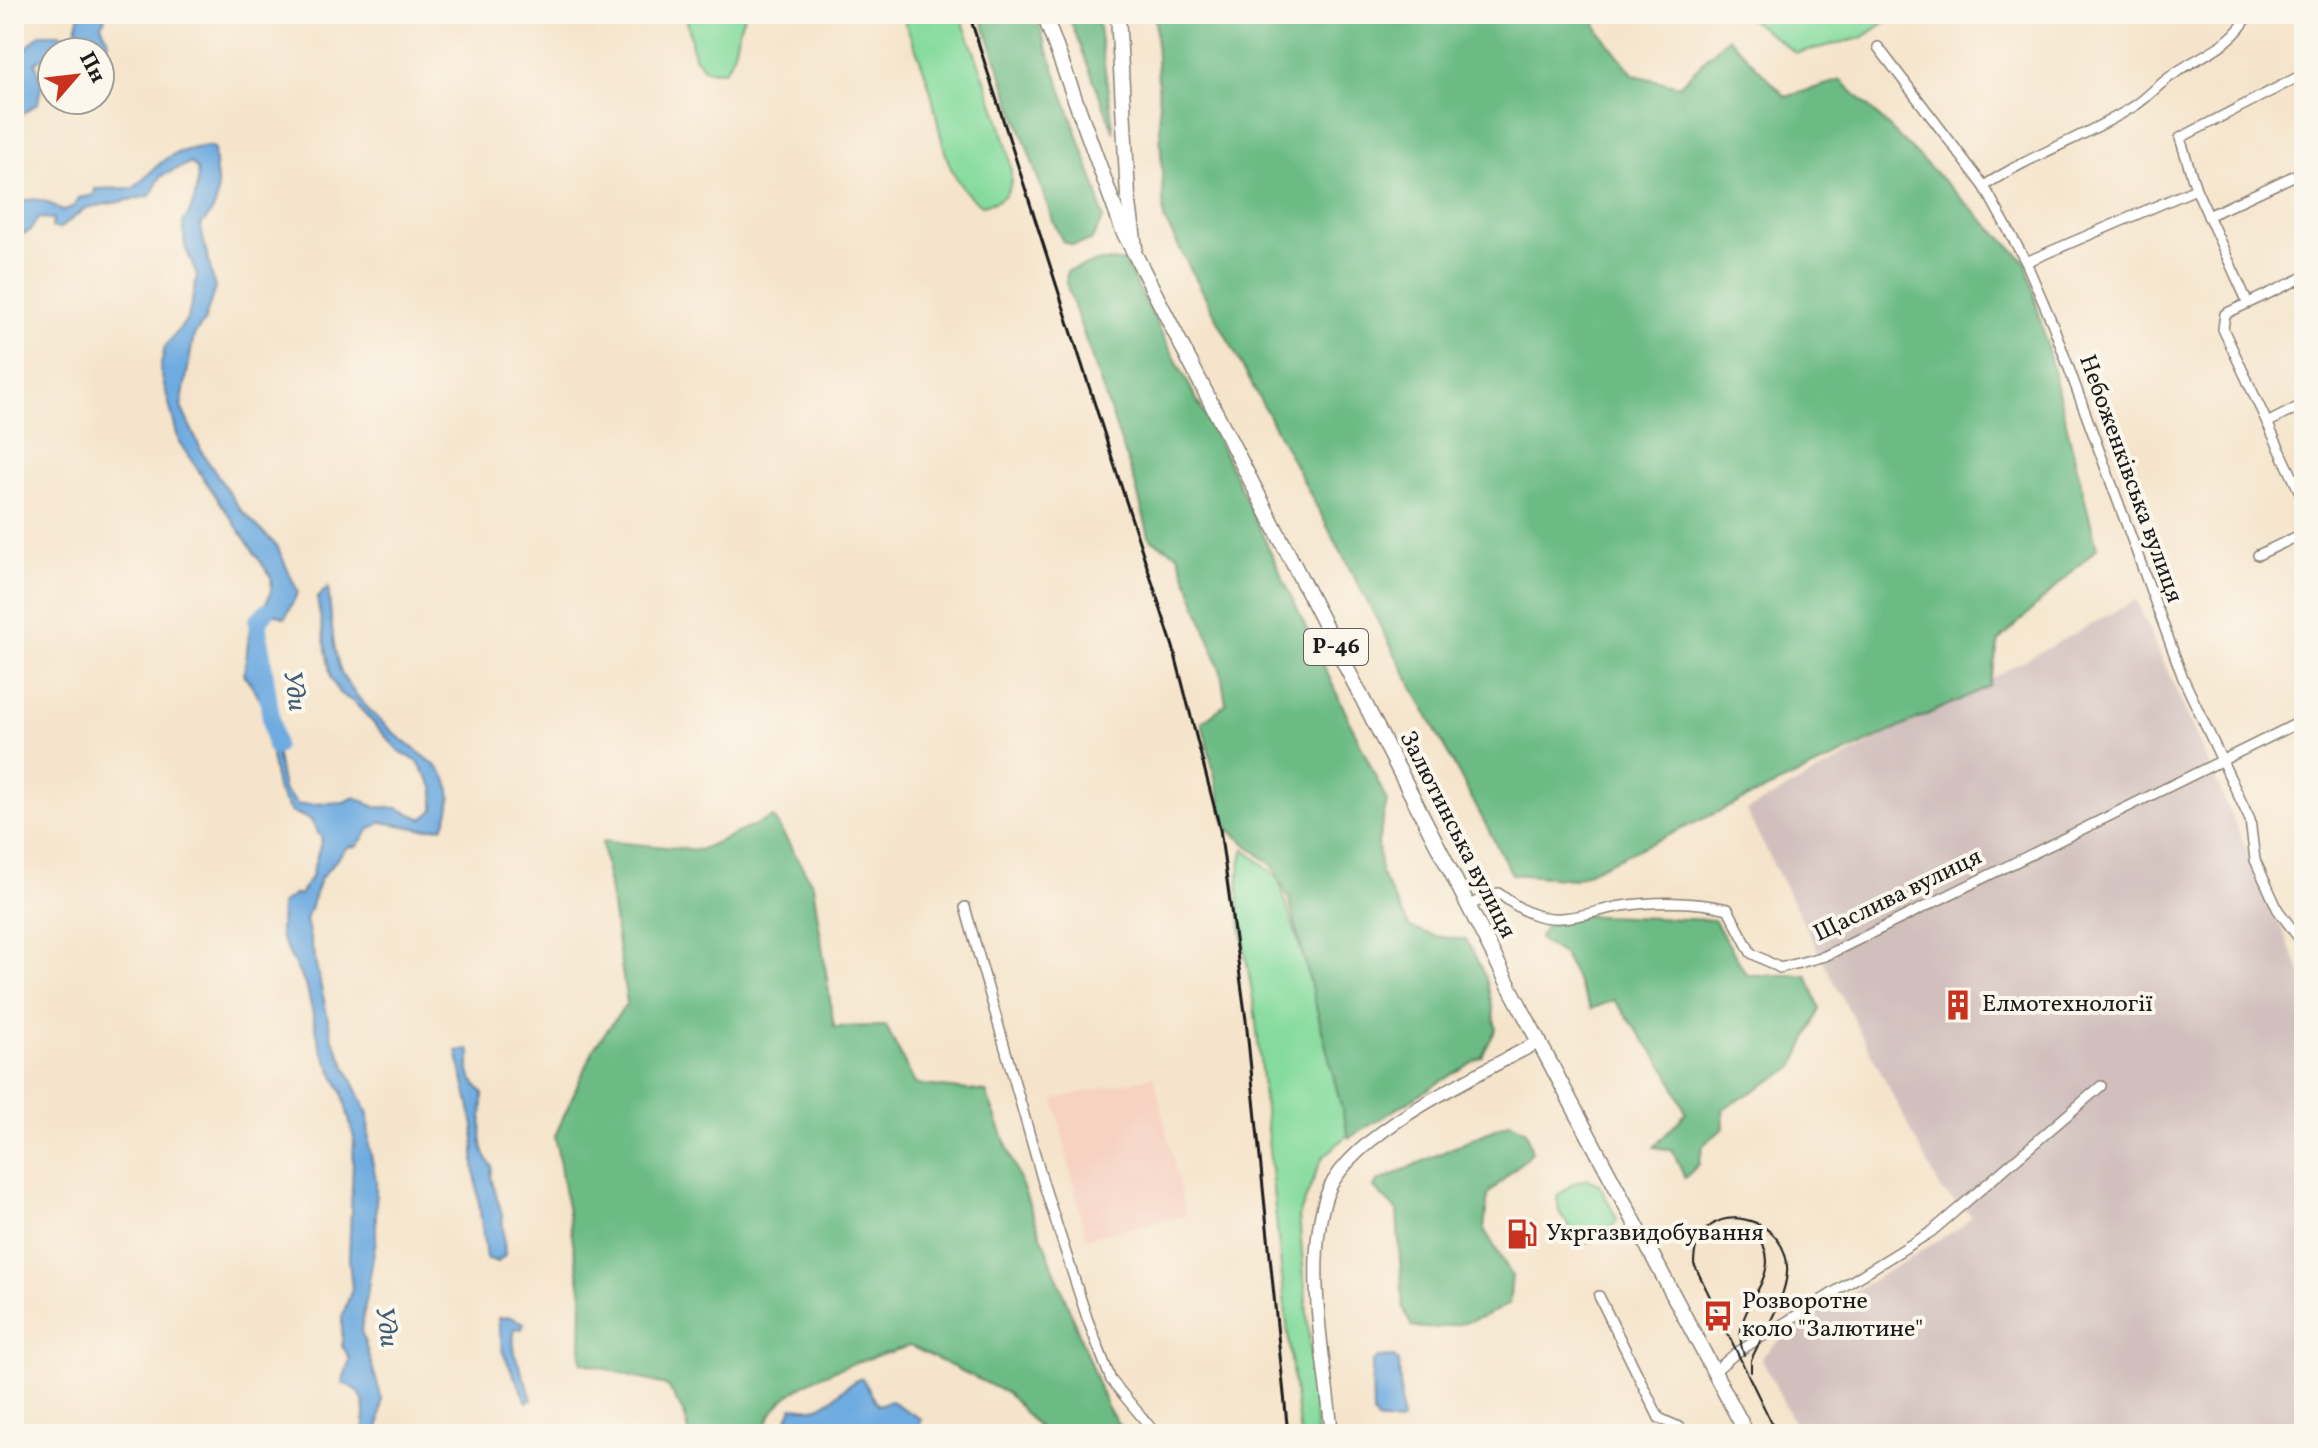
<svg xmlns="http://www.w3.org/2000/svg" width="2318" height="1448" font-family="Vollkorn,serif">
<style>
.built{fill:#f6d2c3}
.industrial{fill:#d1bfbd}
.green{fill:#85db9e;stroke:#507c5d;stroke-width:2}
.forest{fill:#6cbb85;stroke:#446c50;stroke-width:2}
.water{fill:#6eabe0;stroke:#45647e;stroke-width:2}
.lines{fill:none;stroke-linecap:round;stroke-linejoin:round}
.river{stroke:#6eabe0;stroke-width:18}
.street-casing{stroke:#888074;stroke-width:12}
.secondary-casing{stroke:#888074;stroke-width:15}
.primary-casing{stroke:#888074;stroke-width:17}
.street{stroke:#fff;stroke-width:9}
.secondary{stroke:#fff;stroke-width:12}
.primary{stroke:#fff;stroke-width:14}
.tram{stroke:#1c1c1c;stroke-width:2}
.rail{stroke:#1c1c1c;stroke-width:3}
.labels{text-anchor:middle;dominant-baseline:central;stroke-width:8;stroke-linejoin:round;paint-order:stroke}
.shield{fill:#fbf7ec;stroke:#5f5e5a;stroke-width:2}
.shield-label{font-size:22px;font-weight:bold;fill:#1c1c1c}
.street-label{font-size:24px;fill:#1c1c1c;stroke:#fbf7ec}
.poi-label{font-size:24px;fill:#1c1c1c;stroke:#fbf7ec;text-anchor:start}
.water-label{font-size:26px;font-style:italic;fill:#415c74;stroke:#fbf7ec}
</style>
<rect width="100%" height="100%" fill="#fbf7ec"/>
<filter id="ink" filterUnits="userSpaceOnUse"><feTurbulence type="fractalNoise" baseFrequency=".0125" numOctaves="2"/><feDisplacementMap in="SourceGraphic" scale="16" xChannelSelector="R" yChannelSelector="G"/><feConvolveMatrix kernelMatrix="1 2 1 2 8 2 1 2 1" color-interpolation-filters="sRGB"/></filter>
<filter id="wash" filterUnits="userSpaceOnUse"><feTurbulence type="fractalNoise" baseFrequency=".006" numOctaves="4" result="noise"/><feDisplacementMap in="SourceGraphic" scale="32" xChannelSelector="R" yChannelSelector="G"/><feGaussianBlur stdDeviation="1.8" result="paint"/><feColorMatrix in="noise" values="0 0 0 0 0 0 0 0 0 0 0 0 0 0 0 0 0 1.4 0 .05"/><feComposite in="paint" operator="in"/></filter>
<g filter="url(#wash)">
<rect width="100%" height="100%" fill="#f5e4cb"/>
<!-- built -->
<polygon class="built" points="1154,1076 1186,1215 1086,1238 1054,1099"/>
<!-- industrial -->
<polygon class="industrial" points="2136,600 2304,979 2304,1434 1799,1434 1761,1357 1794,1328 1962,1226 1972,1216 1942,1191 1746,811"/>
<!-- green -->
<g class="green">
<path d="M686 14H745C734 35 738 55 724 71L706 70 694 57Z"/>
<path d="M901 14H960C972 50 1019 154 1010 186 1005 200 994 203 981 205 942 179 942 131 930 89 923 63 912 39 901 14Z"/>
<polygon points="1743,14 1897,14 1862,38 1796,53"/>
<path d="M1244 848 1278 878 1331 1045 1350 1133 1322 1158 1299 1216 1317 1434H1300C1282 1297 1271 1159 1256 1022 1251 966 1228 901 1244 848Z"/>
<polygon points="1587,1179 1599,1184 1617,1219 1609,1233 1580,1245 1559,1211 1557,1197 1572,1184"/>
</g>
<!-- forest -->
<g class="forest">
<polygon points="980,14 1035,14 1097,190 1103,219 1091,241 1073,245 1063,242 1053,221"/>
<polygon points="1068,14 1097,14 1114,133"/>
<polygon points="1155,14 1592,14 1599,31 1634,75 1679,86 1728,37 1786,97 1841,80 2026,262 2097,548 1999,641 1989,686 1574,879 1512,874 1164,219"/>
<polygon points="1100,261 1124,261 1220,444 1387,801 1378,843 1381,874 1410,928 1435,936 1466,940 1486,978 1493,1011 1496,1029 1482,1056 1349,1138 1289,899 1273,866 1227,828 1202,722 1226,704 1221,672 1178,554 1150,539 1134,480 1066,283 1067,271"/>
<path d="M773 817 813 885 834 1027 886 1026 915 1084 986 1092 1107 1407 1125 1434H1044L1007 1393 910 1346C866 1360 772 1380 764 1434H689L685 1416 668 1386 581 1362 582 1295 555 1136 594 1048 627 1003 602 841 699 850Z"/>
<polygon points="1570,915 1714,920 1747,975 1807,975 1820,1009 1794,1067 1723,1109 1724,1128 1703,1145 1699,1164 1685,1178 1672,1150 1654,1147 1686,1113 1666,1069 1614,1000 1591,1009 1564,955 1539,939 1545,927"/>
<path d="M1510 1122 1526 1131 1532 1152 1488 1194 1484 1229 1512 1276 1509 1304C1479 1321 1445 1331 1412 1327L1403 1307 1397 1211 1374 1188 1377 1182Z"/>
</g>
<!-- water -->
<g class="water">
<path d="M80 14H102L105 18 101 25 109 41 100 54 52 52V61L42 58 35 62 42 82 38 103 14 120C14 83 10 58 41 34H61L73 40Z"/>
<path d="M207 146 214 148C214 179 228 203 200 225L215 288 204 322 194 335 181 407 203 454 240 509 277 546 298 592 285 618 274 613C245 640 268 653 259 682L264 685 283 789 298 805 344 802 355 797 375 807 397 808 423 819 434 810V788L418 762 399 751 355 703 339 693 331 678 317 598 328 587C331 610 332 658 344 678 355 696 377 718 393 732 427 763 468 772 443 827L421 829 382 822 369 830 357 846 347 847 320 879 306 920 332 1037 368 1114 369 1146 376 1179V1239L361 1330 382 1399 378 1434H362C368 1411 367 1390 342 1383L350 1359 342 1345V1317L352 1289 349 1259 354 1138 342 1092 320 1046 307 988 280 936 281 904 295 894 300 895 311 877 322 839 310 819 291 812 277 790 262 702 244 674 251 619C264 606 274 598 271 577L179 442 160 369 165 347 188 318 195 287 197 275 185 246 183 222C194 210 199 185 197 169L190 163 161 176 150 196 86 208 59 229 52 227 53 219 38 218 30 231 14 238V208C30 192 47 201 63 211L73 207 79 198 94 195 95 189 134 188C166 159 162 153 207 146Z"/>
<path d="M469 1049 471 1055C465 1072 471 1080 483 1093 484 1119 474 1145 492 1166L491 1178 502 1214 505 1255 498 1262 486 1258 474 1165V1126L457 1051Z"/>
<path d="M510 1317 524 1323 522 1329 515 1328C508 1355 526 1375 532 1400L527 1402 503 1353 498 1318Z"/>
<polygon points="1394,1357 1399,1362 1402,1421 1399,1423 1377,1420 1373,1414 1372,1363 1378,1358"/>
<path d="M862 1378 878 1405 891 1401 921 1419 918 1434H787L786 1421 792 1407C801 1407 811 1410 818 1407 836 1401 843 1384 862 1378Z"/>
</g>
<g class="lines">
<!-- river -->
<polyline class="river" points="266,612 257,622 275,746"/>
</g>
</g>
<g filter="url(#ink)">
<g class="lines">
<!-- street casing -->
<g class="street-casing">
<g id="street">
<polyline points="1878,47 1984,186 2026,262 2053,325 2183,678 2250,820 2255,860 2278,910 2304,945"/>
<path d="M1984 186C2032 154 2088 136 2136 105 2149 96 2160 83 2174 74 2203 53 2232 47 2249 14"/>
<polyline points="2208,216 2304,171"/>
<polyline points="2026,262 2196,189"/>
<polyline points="2304,277 2225,314 2223,329 2304,501"/>
<polyline points="2248,303 2196,189 2180,138 2304,74"/>
<polyline points="2267,423 2304,404"/>
<polyline points="2258,555 2304,533"/>
<path d="M1469 905 1498 893C1508 900 1519 909 1530 913 1561 926 1592 911 1622 906 1655 901 1696 901 1728 909L1751 953 1780 968 1825 956 2304 720"/>
<polyline points="965,907 1043,1182 1087,1318 1111,1380 1156,1434"/>
<polyline points="1599,1296 1659,1418 1681,1428 1684,1434"/>
<polyline points="1715,1371 1736,1353 1931,1232 2101,1086"/>
</g>
</g>
<!-- secondary casing -->
<g class="secondary-casing">
<path id="secondary" d="M1332 1434C1325 1363 1304 1265 1326 1197 1346 1133 1483 1073 1540 1041"/>
</g>
<!-- primary casing -->
<g class="primary-casing">
<g id="primary">
<polyline points="1044,14 1123,231 1513,993 1747,1434"/>
<polyline points="1118,14 1128,196 1135,247"/>
</g>
</g>
<!-- street -->
<use href="#street" class="street"/>
<!-- secondary -->
<use href="#secondary" class="secondary"/>
<!-- primary -->
<use href="#primary" class="primary"/>
<!-- tram -->
<g class="tram">
<path d="M1744 1355C1724 1304 1796 1278 1753 1229"/>
<path d="M1751 1372V1360C1762 1335 1781 1307 1786 1280 1799 1214 1694 1190 1694 1264L1777 1434"/>
</g>
<!-- rail -->
<polyline class="rail" points="969,14 1173,647 1220,829 1246,1020 1288,1434"/>
</g>
</g>
<!-- icons -->
<defs>
<g id="building-bare" transform="scale(2.4)"><path d="M-4-6H4V6H1V3H-1V6H-4ZM-2.5-4.3h1.7v1.8h-1.7ZM.8-4.3h1.7v1.8H.8ZM-2.5-1h1.7V.8h-1.7ZM.8-1h1.7V.8H.8Z" fill="#c8321e" stroke="#fbf7ec" stroke-width="2.5" paint-order="stroke"/></g>
<g id="fuel-bare" transform="scale(2.4)"><path d="M-5.5-6h7V0h2V4h1.3V-2.5L3-4.5l.8-.8L6-3V5H2.5V1h-1V6h-7ZM-4.2-4.7v3.2H.2V-4.7Z" fill="#c8321e" stroke="#fbf7ec" stroke-width="2.5" paint-order="stroke"/></g>
<g id="bus-bare" transform="scale(2.4)"><path d="M-5-6H5V4H4V6H2V4H-2V6H-4V4H-5ZM-3.5-4V0h7V-4ZM-3.5 1.2v1.5H-2V1.2ZM2 1.2v1.5H3.5V1.2Z" fill="#c8321e" stroke="#fbf7ec" stroke-width="2.5" paint-order="stroke"/></g>
</defs>
<g fill-rule="evenodd">
<use href="#building-bare" x="1958" y="1005"/>
<use href="#fuel-bare" x="1522" y="1234"/>
<use href="#bus-bare" x="1718" y="1316"/>
</g>
<g class="labels">
<!-- shield labels -->
<rect class="shield" x="1304" y="629" width="64" height="36" rx="6"/>
<g class="shield-label">
<text x="1336" y="647">Р-46</text>
</g>
<!-- street labels -->
<g class="street-label">
<text transform="translate(2130 479) rotate(70)">Небоженківська вулиця</text>
<text transform="translate(1457 835) rotate(63)">Залютинська вулиця</text>
<text transform="translate(1898 896) rotate(-26)">Щаслива вулиця</text>
</g>
<!-- poi labels -->
<g class="poi-label">
<text x="1982" y="1005">Елмотехнології</text>
<text x="1546" y="1234">Укргазвидобування</text>
<text x="1742" y="1302">Розворотне<tspan x="1742" dy="28">коло "Залютине"</tspan></text>
</g>
<!-- water labels -->
<g class="water-label">
<text transform="translate(294 691) rotate(82)">Уди</text>
<text transform="translate(386 1327) rotate(82)">Уди</text>
</g>
</g>
<!-- margin -->
<rect width="2318" height="1448" fill="none" stroke="#fbf7ec" stroke-width="48"/>
<!-- north arrow -->
<g transform="translate(76 76) rotate(62)"><circle r="38" fill="#fbf7ec" stroke="#a29f99" stroke-width="2"/>
<path d="M0-6L14 30L0 20L-14 30Z" fill="#c8321e"/>
<text y="-12" font-size="22" font-weight="bold" text-anchor="middle" fill="#1c1c1c">Пн</text>
</g>
</svg>
